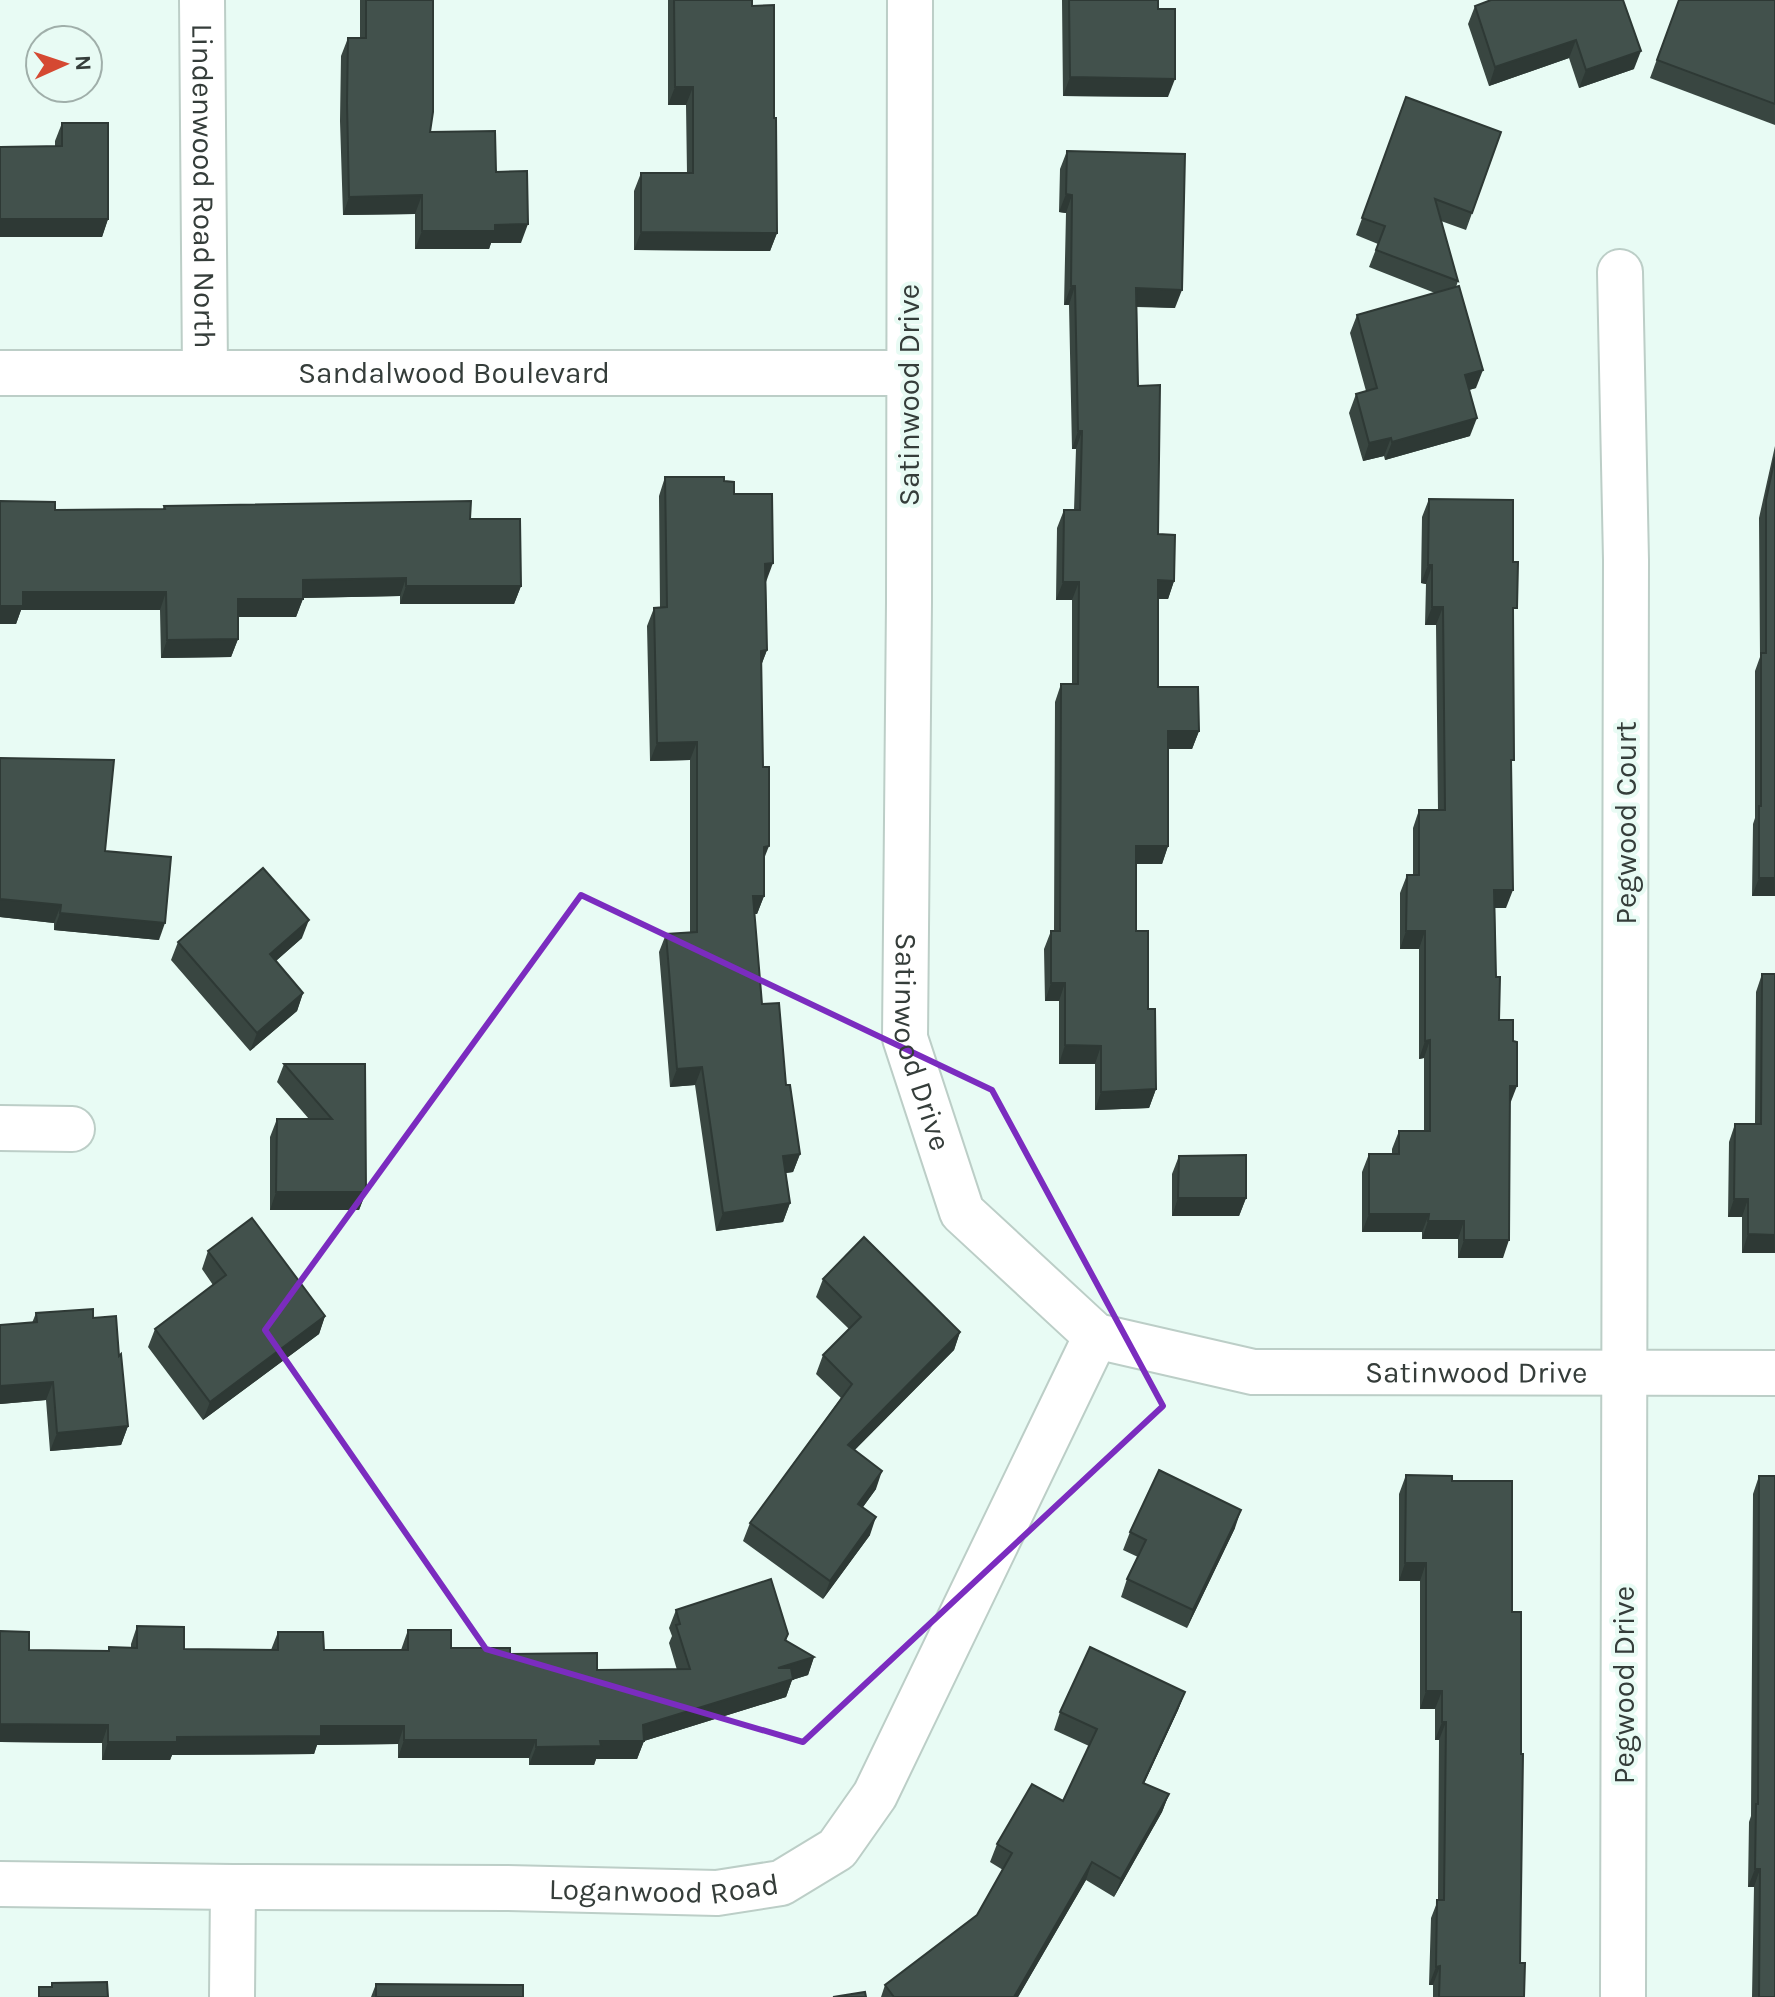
<svg xmlns="http://www.w3.org/2000/svg" width="1775" height="1997" font-family="Karla,sans-serif">
<style>
.lines{fill:none;stroke-linecap:round;stroke-linejoin:round}
.minor-casing{stroke:#bccec7;stroke-width:48}
.minor{stroke:#fff;stroke-width:44}
.wall{fill:#394641}
.shaded-wall{fill:#2e3935}
.building{fill:#42514c;stroke:#2e3935;stroke-width:2}
.marked{fill:none;stroke:#7b2cbf;stroke-width:6;stroke-linejoin:round}
.labels{text-anchor:middle;dominant-baseline:central;stroke-width:8;stroke-linejoin:round;paint-order:stroke}
.street-label{font-size:30px;fill:#353d3a;stroke:#e8fbf4}
</style>
<rect width="100%" height="100%" fill="#e8fbf4"/>
<g class="lines">
<!-- minor casing -->
<g class="minor-casing">
<g id="minor">
<path id="s1" d="M202 0 205 371"/>
<path id="s2" d="M910 0 909 602 905 1038 962 1212 1096 1336 1253 1372 1775 1373"/>
<polyline points="1620,272 1626,560 1623,1997"/>
<path id="s3" d="M0 373H908"/>
<polyline points="0,1128 72,1129"/>
<path id="s4" d="M0 1884 233 1887 505 1888 717 1893 781 1883 837 1849 875 1795 1096 1336"/>
<polyline points="232,1997 233,1887"/>
</g>
</g>
<!-- minor -->
<use href="#minor" class="minor"/>
</g>
<!-- wall -->
<g class="wall">
<polygon points="360,0 433,0 430,132 496,172 521,243 491,243 489,249 415,249 415,214 343,215 340,121 341,56 348,38 360,38"/>
<polygon points="668,0 752,0 774,118 777,233 770,251 634,250 634,191 641,173 687,173 686,105 668,105"/>
<polygon points="1062,0 1158,0 1158,9 1168,97 1063,96"/>
<polygon points="1491,0 1634,69 1579,88 1569,58 1489,86 1468,24 1475,6"/>
<polygon points="1679,0 1775,0 1775,125 1650,78"/>
<polygon points="1406,97 1501,132 1466,230 1441,221 1458,281 1456,287 1476,388 1469,390 1470,436 1385,460 1384,456 1363,461 1349,413 1356,394 1366,391 1350,333 1357,315 1435,293 1369,267 1378,244 1356,235"/>
<polygon points="62,123 108,219 102,237 55,146 55,141"/>
<polygon points="1067,151 1175,308 1137,307 1138,386 1158,534 1174,581 1168,599 1158,599 1158,687 1199,731 1192,749 1168,749 1168,846 1162,864 1136,864 1136,931 1148,1009 1156,1089 1149,1108 1095,1110 1095,1064 1059,1064 1059,1001 1045,1001 1044,949 1051,931 1054,931 1055,702 1061,684 1072,684 1072,600 1056,600 1057,528 1064,510 1074,510 1076,449 1072,449 1069,305 1064,305 1066,213 1059,212 1060,169"/>
<polygon points="1775,446 1775,896 1752,896 1753,824 1755,818 1755,671 1760,657 1759,518"/>
<polygon points="665,477 724,481 734,494 766,582 767,650 761,666 764,896 757,914 754,914 762,1004 786,1085 800,1154 793,1172 786,1173 790,1203 783,1222 716,1231 695,1085 670,1087 659,952 666,934 690,932 690,760 650,761 647,626 654,608 660,607 659,496"/>
<polygon points="1429,499 1513,619 1511,768 1506,908 1495,908 1496,977 1499,1020 1510,1104 1503,1258 1458,1258 1458,1239 1422,1239 1422,1232 1362,1232 1362,1172 1369,1154 1392,1154 1392,1149 1399,1131 1424,1131 1424,1058 1419,1059 1419,949 1400,949 1400,893 1407,875 1413,875 1413,828 1419,810 1438,810 1436,625 1425,625 1426,584 1421,583 1422,517"/>
<polygon points="0,501 55,510 163,509 164,506 470,519 521,586 514,604 400,604 400,596 303,598 296,617 238,617 238,639 231,657 161,658 160,610 21,610 16,624 0,624"/>
<polygon points="0,758 105,851 159,940 54,930 54,923 0,917"/>
<polygon points="302,938 276,961 303,993 297,1011 250,1051 171,960 178,942"/>
<polygon points="1762,974 1775,1253 1742,1253 1742,1217 1728,1217 1729,1142 1735,1124 1755,1124 1756,992"/>
<polygon points="284,1064 365,1064 366,1192 359,1210 270,1210 270,1137 277,1119 309,1119 277,1082"/>
<polygon points="1179,1156 1246,1198 1239,1216 1172,1216 1172,1174"/>
<polygon points="208,1251 325,1316 319,1334 203,1420 148,1347 155,1329 213,1285 202,1269"/>
<polygon points="823,1279 960,1332 954,1350 854,1450 876,1489 863,1507 870,1535 823,1599 743,1541 750,1523 841,1398 816,1374 823,1355 849,1329 816,1297"/>
<polygon points="36,1313 93,1318 119,1356 128,1426 121,1445 50,1451 46,1400 0,1404 0,1325 32,1323"/>
<polygon points="1406,1475 1452,1481 1512,1612 1520,1963 1524,1997 1433,1997 1433,1985 1429,1985 1431,1918 1438,1900 1439,1740 1435,1740 1435,1709 1420,1709 1420,1581 1399,1581 1399,1494"/>
<polygon points="1759,1476 1775,1997 1752,1997 1754,1887 1748,1887 1749,1822 1751,1816 1753,1494"/>
<polygon points="1235,1528 1187,1628 1121,1597 1127,1579 1138,1557 1123,1550 1130,1532"/>
<polygon points="676,1610 788,1634 786,1641 814,1657 808,1675 792,1680 786,1697 644,1741 637,1759 596,1759 594,1765 529,1765 529,1758 398,1758 398,1744 317,1745 314,1754 172,1755 170,1760 102,1760 102,1743 0,1742 0,1631 29,1650 108,1651 109,1647 131,1648 131,1644 137,1626 184,1649 271,1650 278,1632 324,1650 401,1650 408,1630 451,1648 510,1654 597,1670 677,1670 669,1643 672,1636 669,1628"/>
<polygon points="1185,1692 1178,1710 1144,1783 1169,1794 1162,1812 1114,1897 1086,1880 1018,1997 881,1997 885,1985 977,1915 1003,1870 990,1862 997,1844 1063,1801 1089,1746 1054,1730 1060,1712"/>
<polygon points="376,1984 523,1997 371,1997"/>
</g>
<!-- shaded-wall -->
<g class="shaded-wall">
<polygon points="1576,40 1569,58 1489,86 1495,67"/>
<polygon points="1641,51 1634,69 1579,88 1586,70"/>
<polygon points="1070,77 1175,79 1168,97 1063,96"/>
<polygon points="675,87 693,87 686,105 668,105"/>
<polygon points="1066,194 1072,195 1066,213 1059,212"/>
<polygon points="422,195 415,214 343,215 349,197"/>
<polygon points="0,219 108,219 102,237 0,237"/>
<polygon points="528,224 521,243 491,243 489,249 415,249 422,231 495,225"/>
<polygon points="641,232 777,233 770,251 634,250"/>
<polygon points="1071,286 1075,286 1069,305 1064,305"/>
<polygon points="1136,288 1182,290 1175,308 1129,306"/>
<polygon points="1483,370 1476,388 1458,393 1465,375"/>
<polygon points="1477,418 1470,436 1385,460 1392,442"/>
<polygon points="1078,431 1082,431 1076,449 1072,449"/>
<polygon points="1391,438 1384,456 1363,461 1369,443"/>
<polygon points="773,563 766,582 759,582 765,564"/>
<polygon points="1428,565 1432,565 1426,584 1421,583"/>
<polygon points="406,578 400,596 296,598 303,580"/>
<polygon points="1158,580 1174,581 1168,599 1151,599"/>
<polygon points="1063,582 1079,582 1072,600 1056,600"/>
<polygon points="406,586 521,586 514,604 400,604"/>
<polygon points="23,592 166,592 160,610 21,610 16,624 0,624 0,606"/>
<polygon points="238,599 303,599 296,617 231,617"/>
<polygon points="1432,607 1443,607 1436,625 1425,625"/>
<polygon points="238,639 231,657 161,658 167,640"/>
<polygon points="767,650 760,668 761,651"/>
<polygon points="1168,731 1199,731 1192,749 1161,749"/>
<polygon points="697,742 690,760 650,761 657,743"/>
<polygon points="769,846 762,864 764,847"/>
<polygon points="1136,846 1168,846 1162,864 1129,864"/>
<polygon points="1759,878 1775,878 1775,896 1752,896"/>
<polygon points="1494,890 1513,890 1506,908 1488,908"/>
<polygon points="753,896 764,896 757,914 746,914"/>
<polygon points="0,899 61,905 54,923 0,917"/>
<polygon points="60,913 165,923 159,940 54,930"/>
<polygon points="309,920 302,938 263,972 270,954"/>
<polygon points="1406,931 1425,931 1419,949 1400,949"/>
<polygon points="1051,983 1065,983 1059,1001 1045,1001"/>
<polygon points="303,993 297,1011 250,1051 257,1033"/>
<polygon points="1430,1040 1424,1058 1419,1059 1425,1041"/>
<polygon points="1065,1045 1101,1046 1095,1064 1059,1064"/>
<polygon points="702,1067 695,1085 670,1087 677,1069"/>
<polygon points="1510,1086 1517,1086 1510,1104"/>
<polygon points="1156,1089 1149,1108 1095,1110 1101,1092"/>
<polygon points="800,1154 793,1172 777,1174 783,1156"/>
<polygon points="276,1192 366,1192 359,1210 270,1210"/>
<polygon points="1178,1198 1246,1198 1239,1216 1172,1216"/>
<polygon points="1734,1199 1748,1199 1742,1217 1728,1217"/>
<polygon points="790,1203 783,1222 716,1231 723,1213"/>
<polygon points="1369,1214 1429,1214 1422,1232 1362,1232"/>
<polygon points="1428,1221 1464,1221 1458,1239 1422,1239"/>
<polygon points="1748,1234 1775,1235 1775,1253 1742,1253"/>
<polygon points="1464,1240 1509,1240 1503,1258 1458,1258"/>
<polygon points="325,1316 319,1334 203,1420 210,1402"/>
<polygon points="960,1332 954,1350 841,1464 848,1445"/>
<polygon points="53,1382 46,1400 0,1404 0,1386"/>
<polygon points="128,1426 121,1445 50,1451 57,1433"/>
<polygon points="882,1471 876,1489 852,1522 858,1504"/>
<polygon points="1241,1510 1235,1528 1187,1628 1193,1610"/>
<polygon points="876,1517 870,1535 823,1599 830,1581"/>
<polygon points="1405,1563 1426,1563 1420,1581 1399,1581"/>
<polygon points="814,1657 808,1675 792,1680 786,1697 644,1741 637,1759 596,1759 594,1765 529,1765 536,1747 600,1741 643,1725 778,1668"/>
<polygon points="1426,1691 1442,1691 1435,1709 1420,1709"/>
<polygon points="1185,1692 1178,1710 1136,1801 1143,1783"/>
<polygon points="1442,1722 1446,1722 1439,1740 1435,1740"/>
<polygon points="0,1724 108,1725 102,1743 0,1742"/>
<polygon points="321,1726 404,1726 398,1744 317,1745 314,1754 172,1755 170,1760 102,1760 108,1742"/>
<polygon points="404,1740 536,1740 529,1758 398,1758"/>
<polygon points="1169,1794 1162,1812 1114,1897 1121,1879"/>
<polygon points="1092,1862 1086,1880 1018,1997 1014,1997"/>
<polygon points="1755,1869 1760,1869 1754,1887 1748,1887"/>
<polygon points="1440,1966 1433,1985 1429,1985 1436,1967"/>
</g>
<!-- building -->
<g class="building">
<polygon points="366,0 433,0 433,112 430,132 495,131 496,172 527,171 528,224 495,225 495,231 422,231 422,195 349,197 347,103 348,38 366,38"/>
<polygon points="674,0 752,0 752,6 774,5 774,118 776,118 777,233 641,232 641,173 693,173 693,87 675,87"/>
<polygon points="1069,0 1158,0 1158,9 1175,9 1175,79 1070,77"/>
<polygon points="1491,0 1623,0 1641,51 1586,70 1576,40 1495,67 1475,6"/>
<polygon points="1679,0 1775,0 1775,104 1657,60"/>
<polygon points="1406,97 1501,132 1472,213 1435,199 1458,281 1376,250 1385,226 1362,218"/>
<polygon points="62,123 108,123 108,219 0,219 0,147 62,146"/>
<polygon points="1067,151 1185,154 1182,290 1136,288 1138,386 1160,385 1158,534 1175,535 1174,581 1158,580 1158,687 1198,687 1199,731 1168,731 1168,846 1136,846 1136,931 1148,931 1148,1009 1155,1009 1156,1089 1101,1092 1101,1046 1065,1045 1065,983 1051,983 1051,931 1060,931 1061,684 1078,684 1079,582 1063,582 1064,510 1080,510 1082,431 1078,431 1075,286 1071,286 1072,195 1066,194"/>
<polygon points="1459,286 1483,370 1465,375 1477,418 1392,442 1391,438 1369,443 1356,394 1377,388 1357,315"/>
<polygon points="1775,457 1775,878 1759,878 1759,806 1761,806 1761,653 1766,653 1766,500"/>
<polygon points="665,477 724,477 724,481 734,482 734,494 772,494 773,563 765,564 767,650 761,651 763,767 769,767 769,846 764,847 764,896 753,896 762,1004 779,1003 786,1085 790,1085 800,1154 783,1156 790,1203 723,1213 702,1067 677,1069 666,934 697,932 697,742 657,743 654,608 667,607"/>
<polygon points="1429,499 1513,500 1513,562 1518,562 1517,608 1513,608 1514,760 1511,760 1513,890 1494,890 1496,977 1500,977 1499,1020 1513,1020 1513,1041 1517,1042 1517,1086 1510,1086 1509,1240 1464,1240 1464,1221 1428,1221 1429,1214 1369,1214 1369,1154 1399,1154 1399,1131 1430,1131 1430,1040 1425,1041 1425,931 1406,931 1407,875 1419,875 1419,810 1445,810 1443,607 1432,607 1432,565 1428,565"/>
<polygon points="0,501 55,502 55,510 165,509 164,506 471,501 470,519 520,519 521,586 406,586 406,578 303,580 303,599 238,599 238,639 167,640 166,592 23,592 23,606 0,606"/>
<polygon points="0,758 114,760 105,851 171,857 165,923 60,913 61,905 0,899"/>
<polygon points="263,868 309,920 270,954 303,993 257,1033 178,942"/>
<polygon points="1762,974 1775,974 1775,1235 1748,1234 1748,1199 1734,1199 1735,1124 1761,1124"/>
<polygon points="284,1064 365,1064 366,1192 276,1192 277,1119 332,1119"/>
<polygon points="1246,1155 1246,1198 1178,1198 1179,1156"/>
<polygon points="252,1218 325,1316 210,1402 155,1329 226,1275 208,1251"/>
<polygon points="864,1237 960,1332 848,1445 882,1471 858,1504 876,1517 830,1581 750,1523 852,1384 823,1355 861,1317 823,1279"/>
<polygon points="93,1309 93,1318 116,1316 119,1356 121,1354 128,1426 57,1433 53,1382 0,1386 0,1325 37,1322 36,1313"/>
<polygon points="1159,1470 1241,1510 1193,1610 1127,1579 1146,1540 1130,1532"/>
<polygon points="1406,1475 1452,1476 1452,1481 1512,1481 1512,1612 1521,1612 1521,1754 1523,1754 1520,1963 1525,1963 1524,1997 1439,1997 1440,1966 1436,1967 1437,1900 1444,1900 1446,1722 1442,1722 1442,1691 1426,1691 1426,1563 1405,1563"/>
<polygon points="1759,1476 1775,1476 1775,1997 1759,1997 1760,1869 1755,1869 1756,1804 1758,1804"/>
<polygon points="771,1579 788,1634 785,1640 814,1657 778,1668 791,1668 793,1679 643,1725 644,1741 600,1741 601,1746 536,1747 536,1740 404,1740 404,1726 321,1726 321,1736 177,1737 177,1742 108,1742 108,1725 0,1724 0,1631 29,1632 29,1650 109,1651 109,1647 137,1648 137,1626 184,1627 184,1649 278,1650 278,1632 323,1632 324,1650 408,1650 408,1630 451,1630 451,1648 510,1648 510,1654 597,1653 597,1670 690,1669 676,1625 680,1624 676,1610"/>
<polygon points="1090,1647 1185,1692 1143,1783 1169,1794 1121,1879 1092,1862 1014,1997 894,1997 885,1985 977,1915 1012,1853 997,1844 1032,1784 1063,1801 1097,1729 1060,1712"/>
<polygon points="107,1982 108,1997 39,1997 39,1987 52,1987 52,1983"/>
<polygon points="376,1984 523,1985 523,1997 376,1997"/>
<polygon points="865,1992 866,1997 833,1997"/>
</g>
<!-- marked area -->
<path class="marked" d="M581 895 992 1090 1163 1406 803 1742 486 1649 265 1330Z"/>
<g class="labels">
<!-- street labels -->
<g class="street-label">
<text stroke="none"><textPath href="#s1" startOffset="186">Lindenwood Road North</textPath></text>
<text stroke="none"><textPath href="#s3" startOffset="454">Sandalwood Boulevard</textPath></text>
<text transform="translate(909 395) rotate(-90)">Satinwood Drive</text>
<text transform="translate(1626 823) rotate(-90)">Pegwood Court</text>
<text stroke="none"><textPath href="#s2" startOffset="1044">Satinwood Drive</textPath></text>
<text stroke="none"><textPath href="#s2" startOffset="1788">Satinwood Drive</textPath></text>
<text transform="translate(1624 1685) rotate(-90)">Pegwood Drive</text>
<text stroke="none"><textPath href="#s4" startOffset="664">Loganwood Road</textPath></text>
</g>
</g>
<!-- north arrow -->
<g transform="translate(64 64) rotate(87)"><circle r="38" fill="#e8fbf4" stroke="#a0afaa" stroke-width="2"/>
<path d="M0-6L14 30L0 20L-14 30Z" fill="#d54932"/>
<text y="-12" font-size="22" font-weight="bold" text-anchor="middle" fill="#353d3a">N</text>
</g>
</svg>
